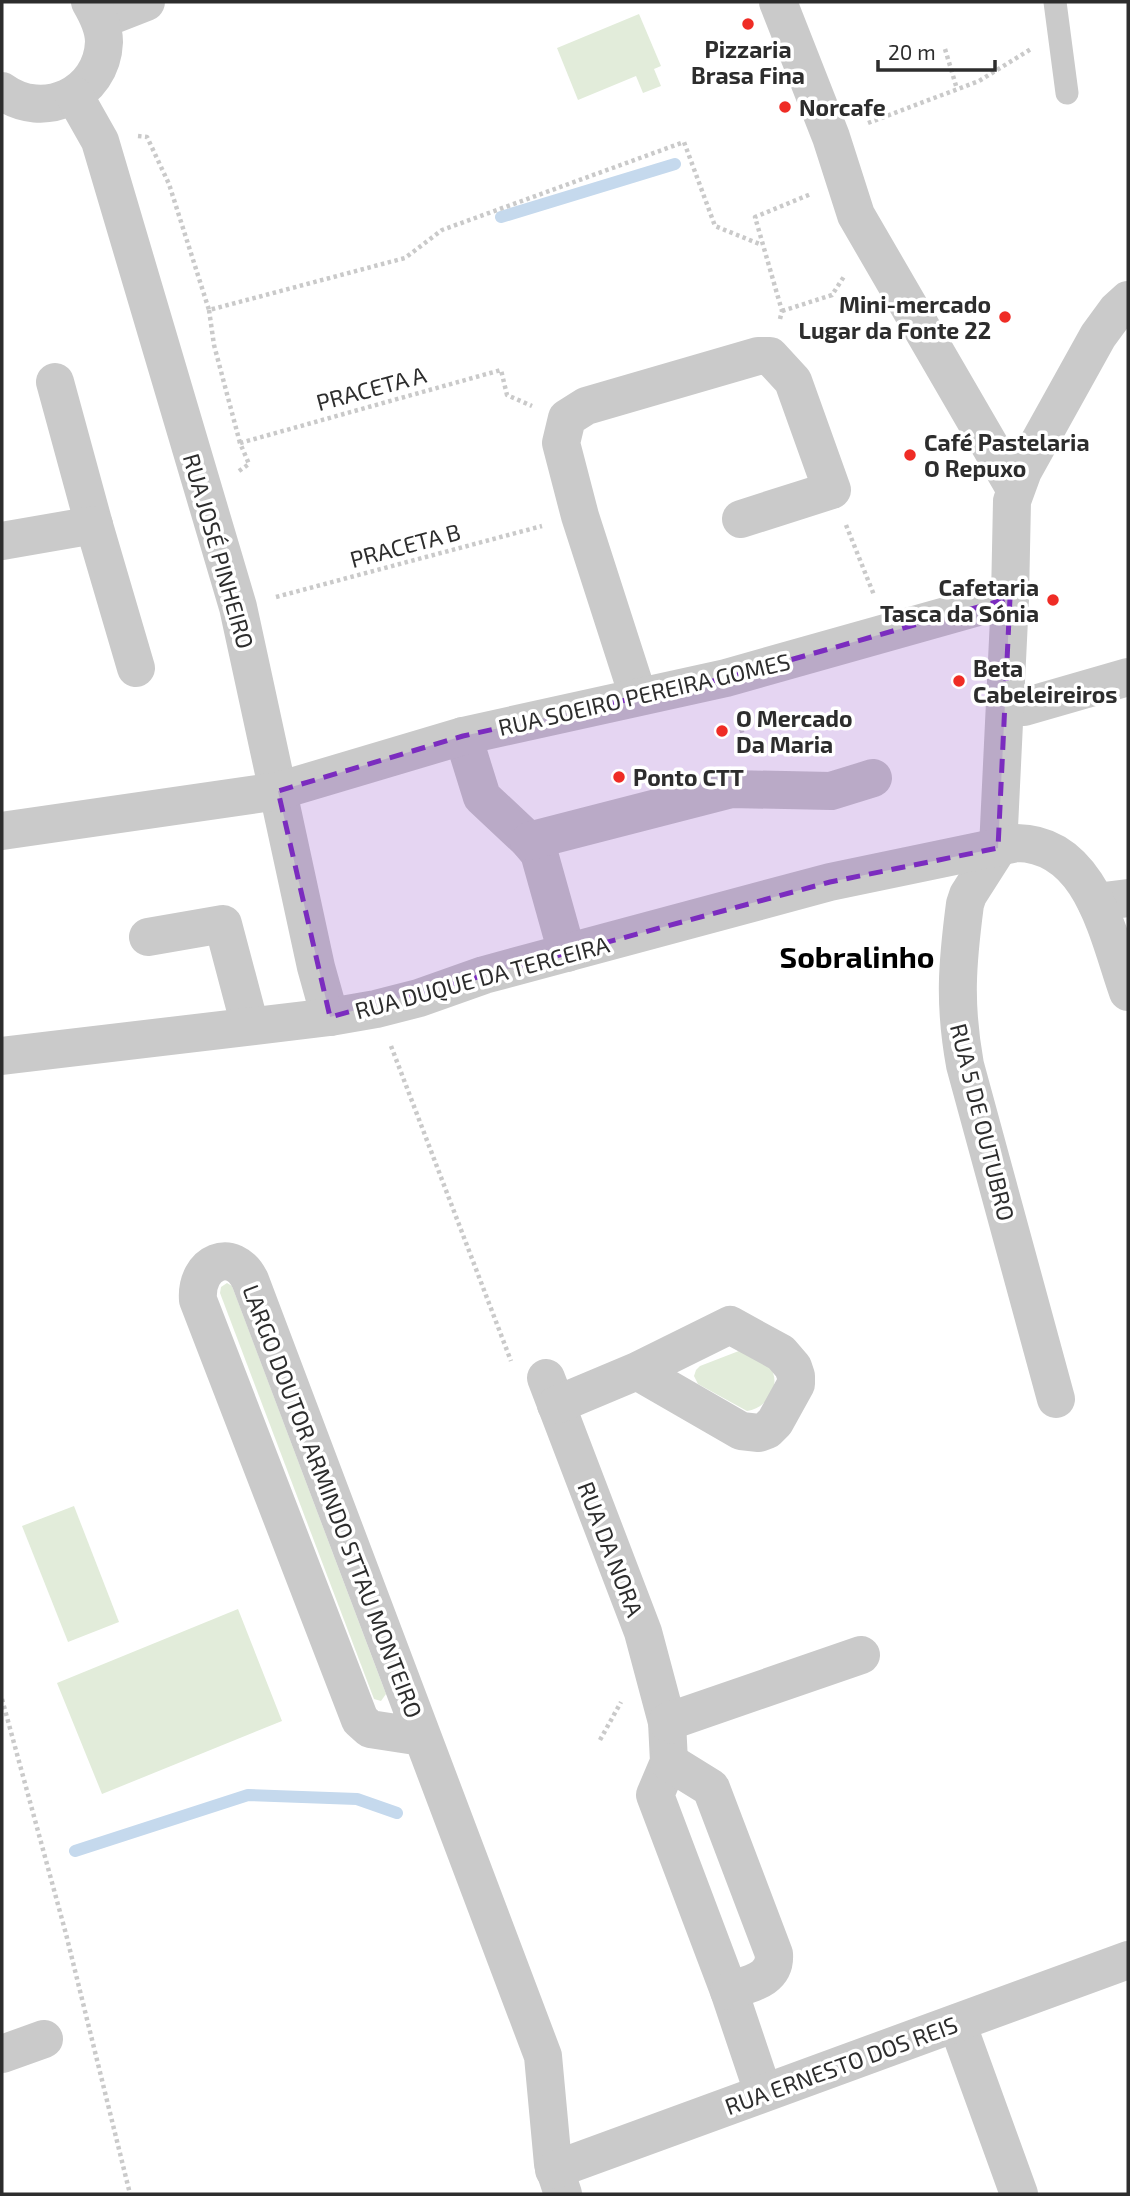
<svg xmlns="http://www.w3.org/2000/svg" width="1130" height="2196" font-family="'Exo 2',sans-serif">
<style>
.green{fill:#e2ecda}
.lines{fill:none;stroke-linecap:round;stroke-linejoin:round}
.stream{stroke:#c5d9ed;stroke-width:12}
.path{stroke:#cacaca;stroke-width:4.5;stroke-dasharray:3.5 3.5;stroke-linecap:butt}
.service{stroke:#cacaca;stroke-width:23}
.minor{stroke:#cacaca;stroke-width:38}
.tertiary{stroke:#cacaca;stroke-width:38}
.marked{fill:#7b2cbf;fill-opacity:0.2;stroke:#7b2cbf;stroke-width:5;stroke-dasharray:14 9;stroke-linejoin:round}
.poi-dot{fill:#ef2c25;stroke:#fff;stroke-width:2.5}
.labels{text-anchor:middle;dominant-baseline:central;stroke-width:7;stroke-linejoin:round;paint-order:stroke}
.poi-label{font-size:23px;font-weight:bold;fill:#2d2d2d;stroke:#fff;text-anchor:start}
.street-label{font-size:23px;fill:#2d2d2d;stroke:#fff}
.district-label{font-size:30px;font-weight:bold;fill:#000;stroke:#fff}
</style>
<rect width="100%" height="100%" fill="#fff"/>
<!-- green -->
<g class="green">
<polygon points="639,14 661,66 654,69 661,86 643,93 636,76 578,100 557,48"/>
<polygon points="227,1283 232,1286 386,1694 381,1701 374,1699 220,1293 221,1287"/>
<path d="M744 1349C751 1353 763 1357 768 1364 784 1383 768 1408 747 1411L698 1384 694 1376 696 1370 700 1366Z"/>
<polygon points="74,1506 119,1622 68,1642 22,1526"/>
<polygon points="238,1609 282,1721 102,1794 57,1683"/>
</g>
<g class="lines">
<!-- stream -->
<g class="stream">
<polyline points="501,217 675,164"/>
<polyline points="75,1851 248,1795 357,1799 397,1813"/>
</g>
<!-- path -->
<g class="path">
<polyline points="945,49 957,89"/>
<polyline points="868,123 979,81 1031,49"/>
<polyline points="138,136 147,137 169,184 209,310 405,258 442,230 684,142 715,226 762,245"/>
<polyline points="209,310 214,345 240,443"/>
<polyline points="782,311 832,295 845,275"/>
<polyline points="780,319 782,311 755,217 811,194"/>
<polyline points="239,471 249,464 240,443 501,370 507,395 532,406"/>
<polyline points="846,525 874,595"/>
<polyline points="276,597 542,526"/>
<polyline points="737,716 748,751"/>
<polyline points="391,1046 511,1361"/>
<polyline points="2,1699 66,1934 130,2194"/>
<polyline points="600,1740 621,1702"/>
</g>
<!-- service -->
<polyline class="service" points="1055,2 1067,93"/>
<!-- minor -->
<g class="minor">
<polyline points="778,2 831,137 856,215 1015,489"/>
<polyline points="100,20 146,2"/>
<path d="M2 91C43 121 102 95 104 42 104 27 97 14 90 2"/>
<polyline points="74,95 100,141 238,607 316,967 330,1017"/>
<polyline points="55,382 94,525"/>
<polyline points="2,541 94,525 136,668"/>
<polyline points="638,696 580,516 561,443 567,418 586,406 758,356 770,356 793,381 832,490 741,519"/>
<polyline points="1024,707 1128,677"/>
<polyline points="463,736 482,797 529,841 539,853 567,953"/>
<polyline points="2,831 278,791 463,736 726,678 1010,598"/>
<polyline points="529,841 731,789 831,791 873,778"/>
<path d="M998 848 968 895 965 904C957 965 954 1004 965 1065L1056 1399"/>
<polyline points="1096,902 1128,898"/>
<polyline points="148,937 223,924 250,1026"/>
<polyline points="546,1378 643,1632 667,1722 669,1762 655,1795 729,1991 763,2092"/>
<polyline points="556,1405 637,1371 730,1325 781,1353 793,1367 796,1376 796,1384 775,1422 767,1430 759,1433 741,1431 637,1371"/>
<polyline points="667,1722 861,1655"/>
<path d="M422 1737 370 1729 360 1720 198 1300C195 1262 233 1246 250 1280L543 2056 553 2164 563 2194"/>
<path d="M669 1762 711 1788 774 1954C776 1980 749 1984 729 1991"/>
<polyline points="957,2023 1019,2194"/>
<polyline points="2,2054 44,2039"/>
<polyline points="554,2170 1128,1960"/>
</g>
<!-- tertiary -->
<g class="tertiary">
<polyline points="998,848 1010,598 1012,501 1023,471 1098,336 1117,310 1128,300"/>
<path d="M2 1056 330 1017 376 1009 419 998 484 975 830 882 1017 843C1092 844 1108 936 1128 992"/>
</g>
</g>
<!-- marked area -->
<path class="marked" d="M1010 598 998 848 830 882 330 1017 278 791 463 736 726 678Z"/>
<!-- markers -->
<g class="poi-dot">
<circle cx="748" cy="24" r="7"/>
<circle cx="785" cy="107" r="7"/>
<circle cx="1005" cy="317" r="7"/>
<circle cx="910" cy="455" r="7"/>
<circle cx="1053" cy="600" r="7"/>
<circle cx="959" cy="681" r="7"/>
<circle cx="722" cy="731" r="7"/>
<circle cx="619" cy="777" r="7"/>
</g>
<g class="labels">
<!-- poi labels -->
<g class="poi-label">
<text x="748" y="49" text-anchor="middle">Pizzaria<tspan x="748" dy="26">Brasa Fina</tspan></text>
<text x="799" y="107">Norcafe</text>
<text x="991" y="304" text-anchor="end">Mini-mercado<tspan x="991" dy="26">Lugar da Fonte 22</tspan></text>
<text x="924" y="442">Café Pastelaria<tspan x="924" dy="26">O Repuxo</tspan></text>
<text x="1039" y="587" text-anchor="end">Cafetaria<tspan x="1039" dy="26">Tasca da Sónia</tspan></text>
<text x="973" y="668">Beta<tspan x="973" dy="26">Cabeleireiros</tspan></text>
<text x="736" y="718">O Mercado<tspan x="736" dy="26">Da Maria</tspan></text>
<text x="633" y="777">Ponto CTT</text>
</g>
<!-- street labels -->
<g class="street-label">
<text transform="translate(371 388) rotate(-15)">PRACETA A</text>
<text transform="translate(405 545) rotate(-15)">PRACETA B</text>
<text transform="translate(219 551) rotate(74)">RUA JOSÉ PINHEIRO</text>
<text transform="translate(644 694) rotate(-13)">RUA SOEIRO PEREIRA GOMES</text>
<text transform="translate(482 977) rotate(-15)">RUA DUQUE DA TERCEIRA</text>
<text transform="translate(983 1122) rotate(76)">RUA 5 DE OUTUBRO</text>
<text transform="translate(333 1501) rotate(69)">LARGO DOUTOR ARMINDO STTAU MONTEIRO</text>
<text transform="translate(611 1549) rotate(69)">RUA DA NORA</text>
<text transform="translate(841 2065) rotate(-20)">RUA ERNESTO DOS REIS</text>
</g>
<!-- district labels -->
<g class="district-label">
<text x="857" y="956">Sobralinho</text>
</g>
</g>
<!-- border -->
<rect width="1130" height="2196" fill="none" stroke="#2d2d2d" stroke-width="7"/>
<!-- scale -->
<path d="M878 60v10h117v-10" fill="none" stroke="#2d2d2d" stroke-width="3.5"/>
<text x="888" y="60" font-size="21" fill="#2d2d2d" stroke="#ffffff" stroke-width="5" paint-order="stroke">20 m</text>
</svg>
